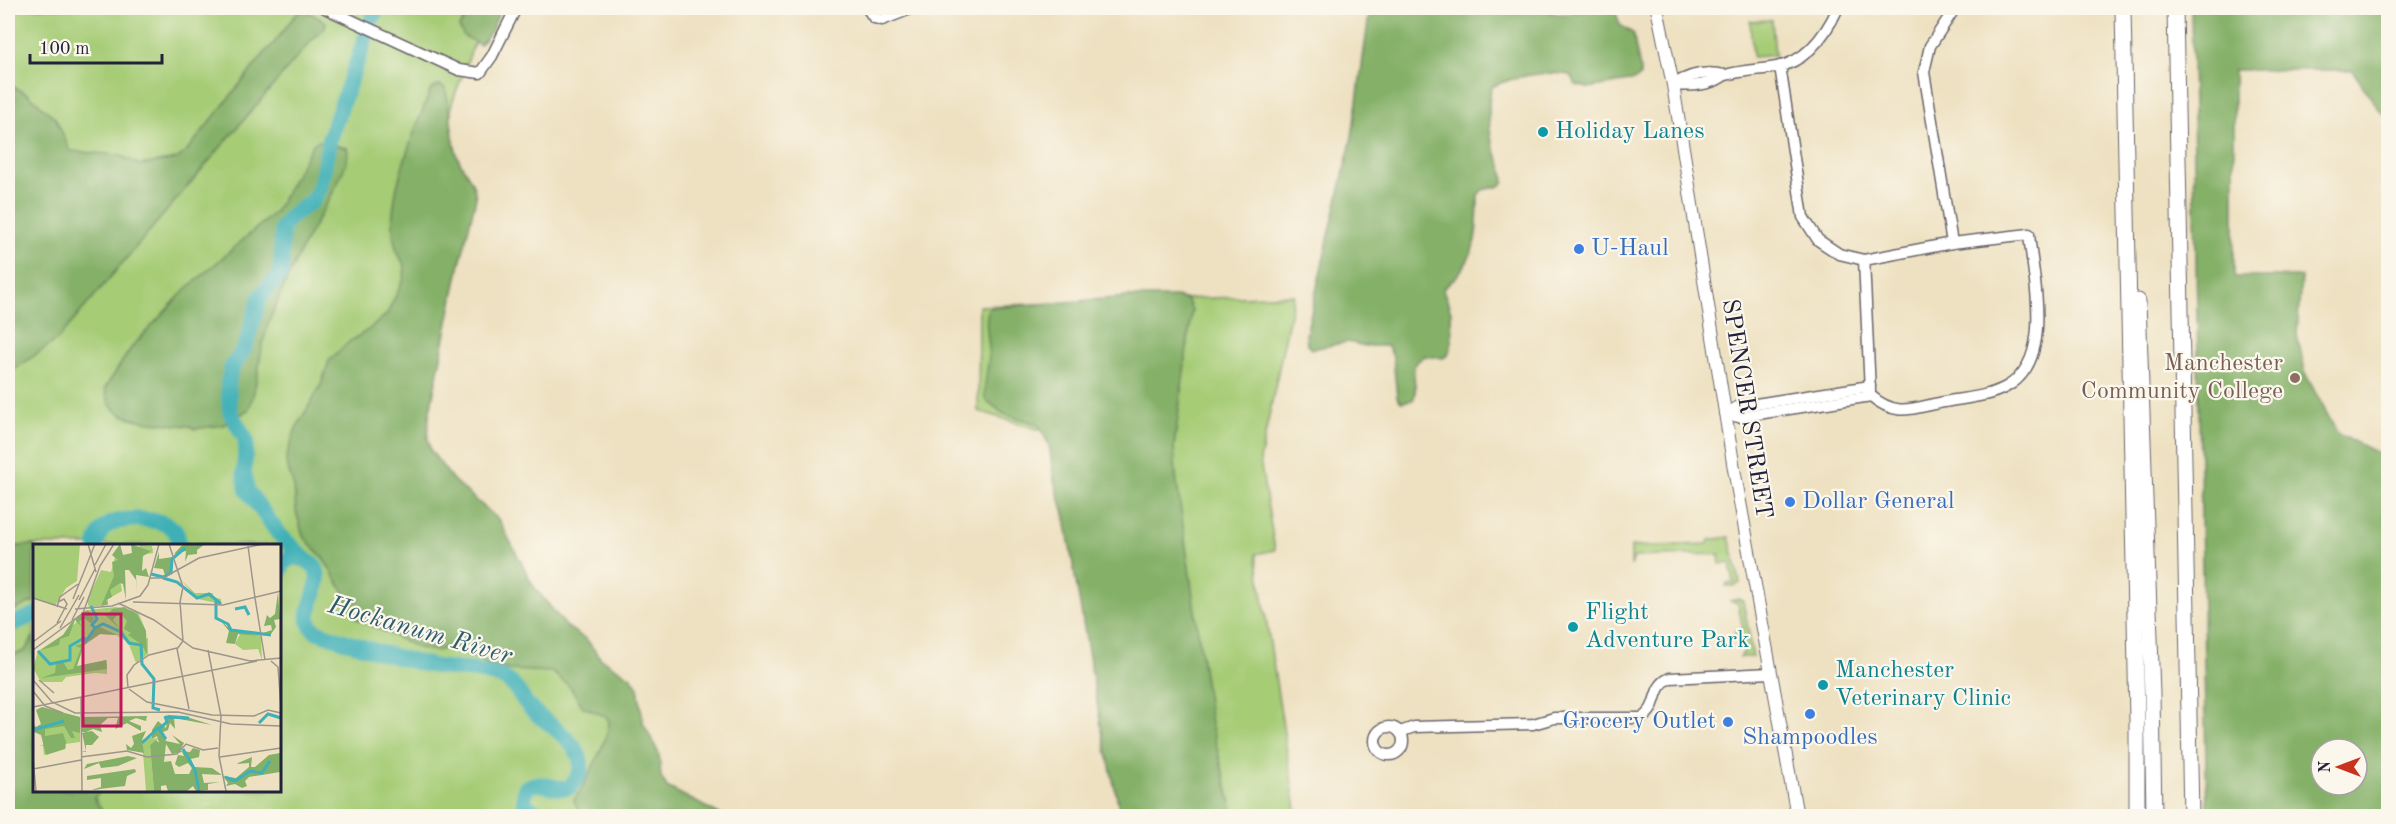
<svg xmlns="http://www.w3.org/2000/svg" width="2396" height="824" font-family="'Old Standard TT',serif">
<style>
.green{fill:#a6cc76;stroke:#647758;stroke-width:1.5;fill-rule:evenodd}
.forest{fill:#84b067;stroke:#536951;stroke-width:1.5;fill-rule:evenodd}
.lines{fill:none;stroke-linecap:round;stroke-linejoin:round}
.river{stroke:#3fb0b7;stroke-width:16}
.minor-casing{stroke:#69656a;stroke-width:13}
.major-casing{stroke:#69656a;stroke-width:14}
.highway-casing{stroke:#69656a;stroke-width:17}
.minor{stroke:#fff;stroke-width:10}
.major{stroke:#fff;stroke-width:12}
.highway{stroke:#fff;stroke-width:15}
.culture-dot{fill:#0f9aa8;stroke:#fbf7ec;stroke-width:2}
.shop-dot{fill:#3f7fe0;stroke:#fbf7ec;stroke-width:2}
.education-dot{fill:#8d6e63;stroke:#fbf7ec;stroke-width:2}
.labels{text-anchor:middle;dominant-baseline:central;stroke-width:4.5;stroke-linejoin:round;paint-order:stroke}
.culture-label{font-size:24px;fill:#0d838f;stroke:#fbf7ec;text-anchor:start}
.shop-label{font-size:24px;fill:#366cbe;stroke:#fbf7ec;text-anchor:start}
.education-label{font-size:24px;fill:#785e54;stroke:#fbf7ec;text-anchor:end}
.street-label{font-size:24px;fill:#22223b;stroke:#fbf7ec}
.water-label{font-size:26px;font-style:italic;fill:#2e5b6d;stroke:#fbf7ec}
.inset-river{fill:none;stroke:#3fb0b7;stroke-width:3}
.inset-road{fill:none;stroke:#9c958b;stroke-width:1.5}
.view{fill:#c2185b;fill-opacity:0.15;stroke:#c2185b;stroke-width:3}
.inset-edge{fill:none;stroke:#22223b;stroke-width:3}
</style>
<rect width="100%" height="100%" fill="#fbf7ec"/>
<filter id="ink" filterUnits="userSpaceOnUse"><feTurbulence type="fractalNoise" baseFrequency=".0167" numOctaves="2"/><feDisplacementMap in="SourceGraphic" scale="12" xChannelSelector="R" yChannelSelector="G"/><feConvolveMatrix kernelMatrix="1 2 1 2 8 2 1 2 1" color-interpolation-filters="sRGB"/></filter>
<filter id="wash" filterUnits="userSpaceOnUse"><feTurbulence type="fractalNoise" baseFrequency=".008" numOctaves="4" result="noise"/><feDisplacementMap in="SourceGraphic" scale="24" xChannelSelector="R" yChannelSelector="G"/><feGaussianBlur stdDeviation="1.35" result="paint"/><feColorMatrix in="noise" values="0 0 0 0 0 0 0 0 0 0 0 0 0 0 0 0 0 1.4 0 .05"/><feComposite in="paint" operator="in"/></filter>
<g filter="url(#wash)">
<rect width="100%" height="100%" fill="#eee1c1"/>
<!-- green -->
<g class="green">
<path d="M8 8H490L485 14 452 103 422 442 685 816H53L8 777ZM34 545H279V790H34Z"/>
<polygon points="1772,20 1775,55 1753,57 1750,21"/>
<polygon points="1294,295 1260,460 1275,550 1256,554 1297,816 1234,816 1226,783 1057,435 978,411 979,306"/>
<polygon points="1729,537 1740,583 1734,586 1726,586 1727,583 1734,582 1730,563 1720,564 1719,554 1634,557 1631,566 1631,547 1708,544 1709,540"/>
<polygon points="1738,599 1743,601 1753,657 1740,657 1745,650 1740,636 1734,639 1735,631 1743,630 1738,603 1729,601"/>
</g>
<!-- forest -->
<g class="forest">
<polygon points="471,8 501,8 491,31 480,45 464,36 459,27"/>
<path d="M1370 8H1545C1558 24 1592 2 1616 13L1620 25 1634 34C1634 49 1641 62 1640 76L1635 80 1588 88 1576 85 1570 75C1546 70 1514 76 1492 87 1487 97 1489 133 1493 145 1498 161 1503 163 1504 182L1500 186 1482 190 1478 195C1477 237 1478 260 1443 289L1451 312 1452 343 1448 355 1443 358 1424 356 1415 364C1411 376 1419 389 1413 400L1401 402 1397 397 1393 357 1388 346H1365L1348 342 1312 349 1307 345 1306 334 1352 137Z"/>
<path d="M2191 8H2388V117L2380 111 2352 70H2234V277H2301L2297 335 2306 375 2338 434 2388 458V816H2207ZM2321 749H2357V785H2321Z"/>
<path d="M303 9 326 22 325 28 310 42 58 339 11 372 8 369V84L28 94 56 119 70 151 119 155 140 165 176 159 186 152 267 50C281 39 288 18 303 9Z"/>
<path d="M440 85 445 88C451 110 451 133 457 155 462 171 475 179 476 198L459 268 429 416 428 440 431 451 453 480 499 520 534 587 567 627 587 640 601 659 631 677 638 687 643 722 659 754 661 777 667 787 723 816H590L578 810 574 800C584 786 610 737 609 721L605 716 583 707 570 687 552 672 509 670 486 664 454 646 436 651 418 648 356 618 344 592 323 558 303 536 296 511 294 487 286 463V458L296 428 321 385 329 361 347 343 368 330 387 314 404 278 405 265C372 223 414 133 431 89Z"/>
<path d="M318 141 347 148C354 164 312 227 303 246 290 273 269 315 263 343 259 361 256 395 248 410L223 425 194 429 190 426C169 423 124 424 111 406 108 402 106 394 105 388L131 348 184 291 275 212 313 144Z"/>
<path d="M1129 297H1176L1187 300 1192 310 1174 447 1176 476 1211 724 1234 816H1121L1102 731 1064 513 1054 480 1049 445 1038 424 1004 414 985 399C983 384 988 370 989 356 990 338 983 324 989 308Z"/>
<polygon points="34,545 34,601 8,613 8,559 16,546"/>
<polygon points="34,636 34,790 102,790 94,798 106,816 15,816 8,809 8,656 25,651"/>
</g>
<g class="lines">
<!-- river -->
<g class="river">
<polyline points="373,17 377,8"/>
<path d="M96 545C98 539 99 533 104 528 116 516 160 517 172 528 178 532 178 539 179 545"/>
<polyline points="305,559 278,533 247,490 244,473 246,440 230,412 228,383 231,369 245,347 260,297 281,273 282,228 291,216 313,200 320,187 330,137 365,39"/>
<path d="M279 574 283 564 291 557 304 559 315 566C327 590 293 618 318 632 355 645 395 658 433 666 455 670 480 669 501 677 518 684 520 699 532 710 553 729 603 755 570 787 555 792 538 777 525 789L524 800 528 808 549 816"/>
<polyline points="8,626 34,615"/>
</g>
</g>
</g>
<g filter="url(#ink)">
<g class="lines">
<!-- minor casing -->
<g class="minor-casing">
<g id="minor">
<polyline points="325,8 459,70 480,73 492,56 516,8"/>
<polyline points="867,8 874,18 882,20 913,8"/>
<path d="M1673 85C1685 86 1702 86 1714 81 1719 80 1722 76 1726 75 1743 70 1760 70 1777 67 1808 61 1826 34 1838 8"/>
<path d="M1673 85C1688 75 1706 71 1724 75"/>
<polyline points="1952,243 1924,72 1930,46 1955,8"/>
<polyline points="1864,260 1870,392"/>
<path d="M1725 414 1739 417 1871 396C1897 418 1913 408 1944 402 1964 398 1988 397 2006 387 2055 361 2033 279 2029 234L1952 243 1864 260 1839 254 1818 240 1803 217 1780 66"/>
<polyline points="1725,414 1737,407 1870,386"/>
<circle cx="1389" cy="741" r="14"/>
<path d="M1400 732 1414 727 1533 724 1554 718H1641C1660 709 1650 687 1670 678L1771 673"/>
</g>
</g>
<!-- major casing -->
<g class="major-casing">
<polyline id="major" points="1657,8 1673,85 1734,469 1797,816"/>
</g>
<!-- highway casing -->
<g class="highway-casing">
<g id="highway">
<polyline points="2123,8 2137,720 2137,816"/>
<polyline points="2175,8 2191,816"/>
<polyline points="2138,301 2152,694 2154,816"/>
</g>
</g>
<!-- minor -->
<use href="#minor" class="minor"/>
<!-- major -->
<use href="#major" class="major"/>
<!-- highway -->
<use href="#highway" class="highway"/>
</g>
</g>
<!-- markers -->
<g class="culture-dot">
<circle cx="1543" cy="132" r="6"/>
<circle cx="1573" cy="627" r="6"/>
<circle cx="1823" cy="685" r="6"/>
</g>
<g class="shop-dot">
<circle cx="1579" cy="249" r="6"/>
<circle cx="1790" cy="502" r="6"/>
<circle cx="1810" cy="714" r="6"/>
<circle cx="1728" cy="722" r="6"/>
</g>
<circle class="education-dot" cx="2295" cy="378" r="6"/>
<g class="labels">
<!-- culture labels -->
<g class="culture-label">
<text x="1555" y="132">Holiday Lanes</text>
<text x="1585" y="613">Flight<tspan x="1585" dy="28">Adventure Park</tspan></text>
<text x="1835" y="671">Manchester<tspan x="1835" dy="28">Veterinary Clinic</tspan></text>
</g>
<!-- shop labels -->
<g class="shop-label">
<text x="1591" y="249">U-Haul</text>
<text x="1802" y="502">Dollar General</text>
<text x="1716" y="722" text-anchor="end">Grocery Outlet</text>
<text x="1810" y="738" text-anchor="middle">Shampoodles</text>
</g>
<!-- education labels -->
<g class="education-label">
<text x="2283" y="364">Manchester<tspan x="2283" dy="28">Community College</tspan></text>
</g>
<!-- street labels -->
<g class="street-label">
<text transform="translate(1746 409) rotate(81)">SPENCER STREET</text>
</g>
<!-- water labels -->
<g class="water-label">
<text transform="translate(420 631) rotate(16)">Hockanum River</text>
</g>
</g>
<!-- overview -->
<g transform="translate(33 544)">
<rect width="248" height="248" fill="#eee1c1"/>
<path d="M0 0H47L44 37 33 44 22 62 0 54ZM107 1 119 2 120 9 108 11 109 21 104 20 101 28 96 21H85L89 47 75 55V61L56 63 54 57 68 26 78 28 82 13 103 11ZM148 36 162 49H180V53L188 55V60L165 55ZM83 63 105 68 113 87 104 89 106 97 115 94V110L103 119 95 98 83 91 67 90 50 102 43 123 74 116V130L62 129 33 133 29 138H8L0 124 5 107 30 91 56 66ZM208 88 225 89 228 93 229 116 225 105 210 106 202 100ZM47 177V198L32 200 33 204 11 211 10 202H6L10 201 11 184ZM119 192V195L126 194 117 201 121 247H113L109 196Z" fill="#a6cc76"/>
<path d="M87 0 90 11 99 9 98 0 117 7 123 4 110 12 109 27 113 24 116 33 103 31 104 50 103 36 96 26H92L93 56 90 40 87 39 77 46 79 53 73 56 75 60 68 62 81 32 79 18 85 16 79 11ZM150 0H172L164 6V10L155 11 152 18 153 7 141 10ZM126 8V15L140 13 138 29 132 31 130 25 121 24ZM245 48 247 75 241 76 243 83 238 90 230 89 239 86 238 81 231 82 234 71 237 74 242 70ZM91 63 104 70 113 87 114 110 108 100 95 91 98 89 91 85 94 77 89 71 85 70 80 76 87 85 71 70 77 68 79 65 67 67ZM55 66 61 74 59 80 51 74 46 78 49 83 42 76 36 92 27 95 26 101 8 106 30 91 38 79 52 67ZM187 76 198 86 225 92 205 90 202 100 193 99 196 87ZM67 83 84 91 67 90 51 101 44 122 73 116 74 125 8 134 22 129 23 119 30 118 35 126 40 125 48 104 42 102 55 98 59 86ZM9 163 47 173V189L39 187 42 194H38L31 182 12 185V192L30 189 33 198 32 205 13 211 8 191 1 188 0 192V180L3 183 8 180 3 166ZM135 171 151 172 179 181 141 174 142 185 137 179 135 186 130 188 133 197 147 200 139 191 151 199 147 207 157 208 160 204 167 206 166 213 158 215 161 223 179 224 189 231 169 230 171 239 187 238 175 240V246L163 247 160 242 154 247H135L133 241 128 242V247H121L117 201 123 196 126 199 124 192 119 195V186L125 177 133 184ZM133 200 139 210 149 208 151 212 145 211 142 220 146 223 155 219 159 224 156 230H142L138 217 131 218ZM114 172 113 177 103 174 96 177 108 182V187L94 179 82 185 85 174H75L67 181 69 188 60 185 53 188 59 187 66 193 59 201H53V208H48L53 207 49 189H53L49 188 48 173ZM113 187 109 196 111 209 94 206 93 200 98 204 101 200 99 192ZM247 209V228L216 233 212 237 214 242 209 244 202 240 193 242 195 239 190 232 203 234 216 223V219L204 220 205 219 219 213 218 223H222L236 211ZM95 212 104 214 85 222 68 224 66 219 51 225 54 220ZM102 225 103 228 94 232 92 242 58 246 68 243V234L54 236V232Z" fill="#84b067" fill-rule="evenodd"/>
<path class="inset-river" d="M118 30 130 33 138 29 139 15 152 4M130 34 144 38 164 54 176 50 188 60M183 56V74L195 80 198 86 238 91M202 65 212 63 216 71M62 84 70 80 86 87M87 87 96 99 108 101 109 120 121 135 120 164 127 166M5 107 17 120 37 116V102L51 94 53 97 62 84 59 81 64 75 58 62M132 172 134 178 126 185 133 195M133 173 156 174M226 179 235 170 248 174M0 186 31 177M109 199 126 183M150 205 162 226 166 247M192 233 202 237 217 227 229 229 237 217"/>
<path class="inset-road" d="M55 0 63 28M136 0 150 43 147 58 150 97M215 2 222 54M62 21 73 0M117 34H130L166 14 230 0M0 54 34 65M222 54 232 116M40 55 62 0M46 56 62 25M100 58 190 61 248 47M85 59 121 76 160 104 217 117 248 114M24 63 27 53 45 40M42 65 79 62 107 52 115 41 126 0M39 76 51 53M24 79 34 60 31 55 25 58M27 84 46 51M150 97 144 105 156 165M0 98 28 77M0 106 50 69 67 22 81 0M175 106 188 172 186 212 193 247M238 117 245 123 248 163M0 136 19 158 42 169 145 168 198 180 248 182M6 136 21 149M95 144 94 131 101 121 116 111 144 104M96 145 114 158 179 171 221 172 235 166 248 169M0 147 12 162 30 169M48 154 49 247M0 163 224 117M48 213 94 207 114 213 144 210 153 200 170 206 185 204M187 213 248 204M0 215 3 247M0 225 48 216"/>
<path class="view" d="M50 70H88V182H50Z"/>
<rect width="248" height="248" class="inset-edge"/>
</g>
<!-- margin -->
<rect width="2396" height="824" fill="none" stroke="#fbf7ec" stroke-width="30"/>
<!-- north arrow -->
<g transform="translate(2339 767) rotate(270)"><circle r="28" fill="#fbf7ec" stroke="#a4a2a5" stroke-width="1.5"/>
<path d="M0-4.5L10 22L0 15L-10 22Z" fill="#c8321e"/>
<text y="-9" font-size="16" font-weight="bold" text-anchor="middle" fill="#22223b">N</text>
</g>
<!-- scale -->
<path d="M30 54v9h132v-9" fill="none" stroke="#22223b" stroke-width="3"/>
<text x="39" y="54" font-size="18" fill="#22223b" stroke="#fbf7ec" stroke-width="4.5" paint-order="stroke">100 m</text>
</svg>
